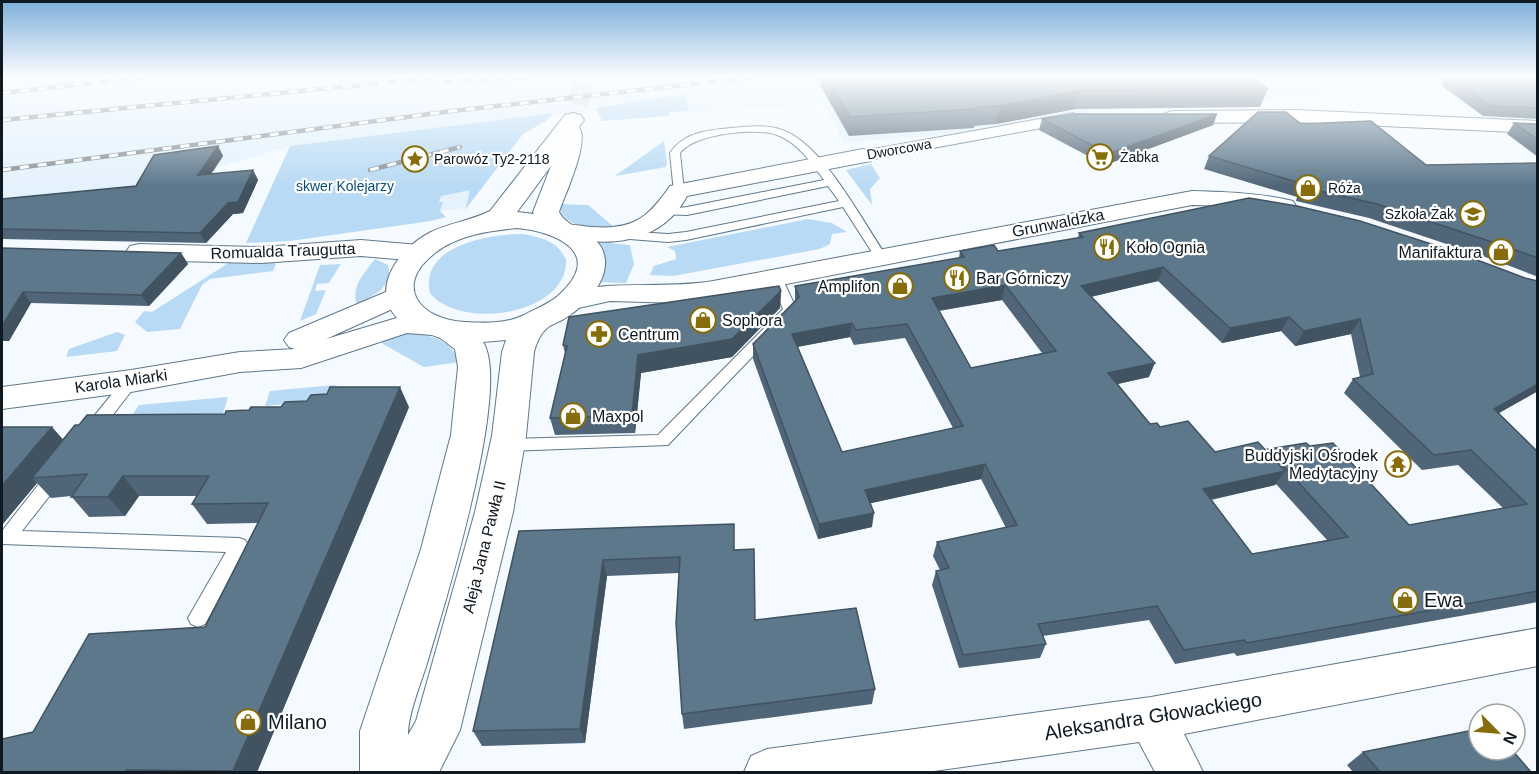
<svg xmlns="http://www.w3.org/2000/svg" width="1539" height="774" font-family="Arial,sans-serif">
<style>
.built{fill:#e4f2fd}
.green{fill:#b9daf4}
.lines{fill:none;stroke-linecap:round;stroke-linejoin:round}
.secondary-tunnel{stroke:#d2d8de;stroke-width:22;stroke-dasharray:22 11;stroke-linecap:butt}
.service-casing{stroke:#5f788c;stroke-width:2}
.pedestrian-casing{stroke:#5f788c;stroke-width:2}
.minor-casing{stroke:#5f788c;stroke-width:2}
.secondary-casing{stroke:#5f788c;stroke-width:2}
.service{fill:#fff;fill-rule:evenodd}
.pedestrian{fill:#fff;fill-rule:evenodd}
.minor{fill:#fff;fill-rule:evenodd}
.secondary{fill:#fff;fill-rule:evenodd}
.rail-casing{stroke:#8a9298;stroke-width:4.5}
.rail{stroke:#fff;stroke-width:3;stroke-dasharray:9;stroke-linecap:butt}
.wall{fill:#506678;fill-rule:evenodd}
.shaded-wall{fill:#415361}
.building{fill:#5d778b;stroke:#415361;stroke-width:1.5;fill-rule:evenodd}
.labels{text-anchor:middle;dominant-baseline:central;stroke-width:4.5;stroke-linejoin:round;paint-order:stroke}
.far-street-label{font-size:14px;fill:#0f1921;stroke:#fff}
.far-poi-label{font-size:14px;fill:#0f1921;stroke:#fff;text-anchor:start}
.far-park-label{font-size:14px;fill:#084f78;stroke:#fff}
.street-label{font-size:16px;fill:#0f1921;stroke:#fff}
.poi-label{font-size:16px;fill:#0f1921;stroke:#fff;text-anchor:start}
.near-poi-label{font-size:20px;fill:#0f1921;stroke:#fff;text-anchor:start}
.near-street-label{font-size:20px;fill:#0f1921;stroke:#fff}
</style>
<rect width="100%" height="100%" fill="#f4faff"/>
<!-- built -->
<g class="built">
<polygon points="2,77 1298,77 1322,94 1112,108 969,134 843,142 825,104 682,113 680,101 290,146 172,181 2,200"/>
<polygon points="473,184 464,208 428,213 431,188"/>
</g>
<!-- green -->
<g class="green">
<polygon points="686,94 689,111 669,112 669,116 602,121 596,108"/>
<polygon points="554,113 546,121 523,134 465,210 470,190 441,196 439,202 443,202 440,211 446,217 431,221 290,241 246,243 290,146"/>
<polygon points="664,141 667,162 666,167 615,176"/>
<polygon points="871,164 880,178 870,189 872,205 846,170"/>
<path d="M558 204 588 205 614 227C593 229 564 229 558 204Z"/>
<polygon points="808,219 832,223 847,232 832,234 830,244 820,249 673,276 650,275 654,266 676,259 675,251 667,247"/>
<path d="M522 234C541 237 558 241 566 260 568 315 460 331 430 293 419 246 489 234 522 234Z"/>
<polygon points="598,242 630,245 634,264 626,283 599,282 605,260"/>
<path d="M375 259 388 265 390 277 381 290 357 306C351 286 363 275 375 259Z"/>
<polygon points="230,262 273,262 276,264 273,271 210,279 202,285 180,329 147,332 135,322 144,311 152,312"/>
<polygon points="341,264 329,283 317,284 315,291 326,290 316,314 300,321 320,265"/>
<polygon points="117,332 125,335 117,351 66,357 69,349"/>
<path d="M401 334C425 333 450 337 459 362L424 367 383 344 380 339Z"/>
<polygon points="335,385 348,392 345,399 265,406 270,391"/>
<polygon points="228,397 219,427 123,429 139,405"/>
</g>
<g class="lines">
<!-- secondary-tunnel -->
<polyline class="secondary-tunnel" points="577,104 585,77"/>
<!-- service casing -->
<g class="service-casing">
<g id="service">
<path d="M742 127C757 126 773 125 787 132 826 150 863 222 887 257L885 260H877L843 207 686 240 668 242 617 238V232L621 231 668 234 686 232 839 201 828 186 687 215 661 214V210L687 207 824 180C812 163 797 142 777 135 756 127 693 134 680 153L684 191 682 193H674L670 153C686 129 715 130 742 127Z"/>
<polygon points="776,274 782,278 797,310 668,445 508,451 502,449 500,445 502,441 508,439 658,435 783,309 770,278"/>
<polygon points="131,376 136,377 138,381 136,385 98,434 86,434 84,430 86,426 126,377"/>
<polygon points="56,469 62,470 64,475 62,480 22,531 239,538 245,540 248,545 205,624 198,627 191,624 188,618 226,552 2,544 2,531 50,470"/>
</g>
</g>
<!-- pedestrian casing -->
<g class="pedestrian-casing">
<polygon id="pedestrian" points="1073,113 1081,118 1079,121 863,161 857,160 854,156 857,152 863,151"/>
</g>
<!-- minor casing -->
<g class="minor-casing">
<g id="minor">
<polygon points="1296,110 1538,121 1538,133 1296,122 1173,123 1166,121 1163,117 1166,113 1173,111"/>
<path d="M863 149 871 151 874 156 871 161 687 196C662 244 607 248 560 236L556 231 560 226C571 223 581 226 592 227 633 230 648 218 670 186Z"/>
<path d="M1192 191C1226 192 1260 193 1293 201L1296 206 1293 211 1284 213 1235 206 1192 205 709 299 681 303 610 301 569 310 559 307 555 301 559 295C611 278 660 290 713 281Z"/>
<polygon points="361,240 419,245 428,247 432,253 428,259 419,261 361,256 261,263 139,260 130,258 126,252 130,246 139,244 261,247"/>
<polygon points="400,286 410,289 414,295 410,301 326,339 407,315 442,319 447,326 442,333 432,335 407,333 301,368 240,372 131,392 2,409 2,387 131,370 240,352 295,349 289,347 284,340 289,333"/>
<polygon points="1538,628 1538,666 1184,734 1203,772 1155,772 1139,742 927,772 744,772 751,756 767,749 1151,697"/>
</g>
</g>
<!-- secondary casing -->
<g class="secondary-casing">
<path id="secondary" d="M573 113 581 115 584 120 579 127C590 142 565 194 559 212 568 229 590 229 601 247 616 274 587 305 564 319 559 322 552 324 547 328 540 334 536 344 534 352L526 436 513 512 460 730 439 772H360V731L421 549 451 435 458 367 455 349C450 346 445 341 440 338 426 332 410 331 398 319 369 289 399 249 429 233 448 223 470 221 490 211L565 115ZM551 166 533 212 534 214 517 212ZM517 228C557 232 605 253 559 295 549 304 535 309 524 315 507 324 483 323 465 322 420 320 392 286 435 253 458 235 489 231 517 228ZM506 340 502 352 492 436 475 512 416 721 408 735C408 713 422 681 428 660 445 604 512 386 483 342Z"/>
</g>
<!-- service -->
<use href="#service" class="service"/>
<!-- pedestrian -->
<use href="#pedestrian" class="pedestrian"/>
<!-- minor -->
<use href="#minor" class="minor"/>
<!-- secondary -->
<use href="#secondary" class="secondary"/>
<!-- rail casing -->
<g class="rail-casing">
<g id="rail">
<polyline points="435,83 533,77"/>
<polyline points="2,93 143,77"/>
<polyline points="2,120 444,77"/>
<polyline points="2,170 452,111 756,77"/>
<polyline points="370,170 460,147"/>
</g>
</g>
<!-- rail -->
<use href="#rail" class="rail"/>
</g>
<!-- wall -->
<g class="wall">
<polygon points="821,77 827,77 1268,89 1260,107 1075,109 996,124 974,126 974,128 849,136 820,85"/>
<polygon points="1445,77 1538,77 1538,119 1483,116 1441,85"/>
<polygon points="1217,114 1213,125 1105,165 1039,130 1042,119"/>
<polygon points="1514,123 1538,124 1538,157 1507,134"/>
<polygon points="1301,124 1426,165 1538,163 1538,277 1497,261 1369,218 1296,201 1297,197 1204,169 1209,156"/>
<polygon points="218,146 223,156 211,174 253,170 258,180 243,213 233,214 206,243 2,239 2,199 136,186"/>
<path d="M1079 233 1525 278 1538 281V391L1499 413 1538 452V602L1237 656 1234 653 1175 664 1149 620 1043 636 1046 644 1040 658 959 668 932 585 936 571 940 570 933 556 937 542 1006 528 981 479 870 503 872 527 818 539 753 359V344L795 301V286L959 258 960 251H998L1078 238ZM1158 281 1222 343 1281 331 1295 346 1351 334 1360 377 1353 379 1344 393 1422 470 1458 465 1503 508 1409 525 1310 446 1268 449 1267 451 1215 452 1160 427 1150 424 1118 384 1149 377 1091 297ZM1002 300 1042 353 971 368 939 311ZM850 337 854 345 905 338 953 428 842 452 797 347ZM1276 484 1327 540 1252 554 1211 500 1275 485Z"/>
<polygon points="2,248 181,253 188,264 149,306 31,303 9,341 3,341"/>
<polygon points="781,291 780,308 732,357 641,373 635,433 555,435 550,418 565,353 563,345"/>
<polygon points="409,407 257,772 2,772 33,732 205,627 258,523 207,524 192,504 196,496 139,496 125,516 89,517 71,496 51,498 37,483 2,525 2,427 63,439 225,414"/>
<polygon points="519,531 735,550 755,620 875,689 872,704 684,729 682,714 679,573 607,576 585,743 482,746 473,731"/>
<polygon points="1363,752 1531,772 1353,772 1347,765"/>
</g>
<!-- shaded-wall -->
<g class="shaded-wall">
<polygon points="1080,90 1075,109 996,124 1000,106"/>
<polygon points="1217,114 1213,125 1105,165 1108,154"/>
<polygon points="218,146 223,156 203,186 198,175"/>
<polygon points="253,170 258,180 243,213 233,214 206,243 200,233"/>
<polygon points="181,253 188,264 149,306 141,295"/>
<polygon points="1163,267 1158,281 1076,300 1081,286"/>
<polygon points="1005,285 1002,300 929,312 932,298"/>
<polygon points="781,291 780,308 732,357 641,373 635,433 632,416 638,355"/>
<polygon points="23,292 31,303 9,341 3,341 2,345 2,326"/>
<polygon points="1289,317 1281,331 1222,343 1230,328"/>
<polygon points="1360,319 1351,334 1295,346 1304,331"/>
<polygon points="852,323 850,337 791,348 792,334"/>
<polygon points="1155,363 1149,377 1103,387 1108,373"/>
<polygon points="1538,384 1538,391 1481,423 1494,409"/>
<polygon points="400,387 409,407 257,772 234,772 233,771"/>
<polygon points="52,427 68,445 32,478 37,483 2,525 2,486"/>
<polygon points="985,464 981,479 863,505 865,490"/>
<polygon points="1285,471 1275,485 1194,503 1203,489"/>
<polygon points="123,476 139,496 125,516 108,497"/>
<polygon points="874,513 872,527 818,539 819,524"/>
<polygon points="603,560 607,576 585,743 580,729"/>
</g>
<!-- building -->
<g class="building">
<polygon points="827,77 1254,77 1268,89 1080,90 1000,106 976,107 977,109 850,117"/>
<polygon points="1451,77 1538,77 1538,108 1490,106"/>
<polygon points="1258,112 1286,112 1301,124 1371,121 1426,165 1536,163 1538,163 1538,258 1507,247 1377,204 1302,187 1310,186 1209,156"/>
<polygon points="1074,114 1217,114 1108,154 1042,119"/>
<polygon points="1514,123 1538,124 1538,140"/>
<polygon points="218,146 198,175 253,170 238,202 228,203 200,233 2,229 2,199 136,186 154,155"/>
<path d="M1249 198 1297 206 1360 221 1456 252 1525 278 1538 281V384L1494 409 1538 452V591L1247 643 1244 640 1184 650 1157 606 1038 624 1046 644 963 655 936 571 949 568 937 542 1017 525 985 464 865 490 874 513 819 524 753 344 799 297 795 286 964 257 960 251 994 245 998 251 1083 237 1079 233ZM1163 267 1230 328 1289 317 1304 331 1360 319 1373 374 1353 379 1434 455 1471 450 1527 504 1409 525 1333 443 1310 446 1306 443 1268 449 1348 537 1252 554 1203 489 1285 471 1258 442 1215 452 1188 421 1160 427 1157 423 1150 424 1108 373 1155 363 1081 286ZM1005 285 1056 351 971 368 932 298ZM852 323 856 330 907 324 963 426 842 452 792 334Z"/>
<polygon points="2,248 181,253 141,295 23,292 2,326"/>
<polygon points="779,286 781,291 732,339 638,355 632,416 550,418 567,346 563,345 569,317"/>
<polygon points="330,387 400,387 233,771 126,770 126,772 2,772 2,739 33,732 89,634 205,627 268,503 192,504 209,476 123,476 108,497 71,497 87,474 32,478 75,425 79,425 87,415 225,414 226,411 249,410 251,407 281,407 285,402 307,401 311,395 327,394"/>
<polygon points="2,427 52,427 2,486"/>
<polygon points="734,524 734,550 754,549 755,620 856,608 875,689 682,714 676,623 680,557 603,560 580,729 473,731 519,531"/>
<polygon points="1479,729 1479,750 1512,750 1531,772 1380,772 1363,752"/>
</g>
<!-- sky -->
<linearGradient id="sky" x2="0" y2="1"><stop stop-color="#7daeda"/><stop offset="0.41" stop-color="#fafdff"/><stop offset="1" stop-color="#fafdff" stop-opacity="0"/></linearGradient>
<rect width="1539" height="186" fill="url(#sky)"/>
<!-- icons -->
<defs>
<g id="supermarket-ring" transform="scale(1.35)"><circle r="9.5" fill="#fff" stroke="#866d0a" stroke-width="1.5"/><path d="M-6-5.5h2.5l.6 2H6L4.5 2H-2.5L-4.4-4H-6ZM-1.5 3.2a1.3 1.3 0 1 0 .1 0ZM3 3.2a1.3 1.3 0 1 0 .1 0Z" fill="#866d0a"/></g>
<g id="sight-ring" transform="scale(1.35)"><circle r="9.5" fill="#fff" stroke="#866d0a" stroke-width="1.5"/><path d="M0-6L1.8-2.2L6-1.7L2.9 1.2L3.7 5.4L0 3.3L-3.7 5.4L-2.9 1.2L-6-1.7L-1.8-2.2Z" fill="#866d0a"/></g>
<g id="shop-ring" transform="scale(1.35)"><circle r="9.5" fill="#fff" stroke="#866d0a" stroke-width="1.5"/><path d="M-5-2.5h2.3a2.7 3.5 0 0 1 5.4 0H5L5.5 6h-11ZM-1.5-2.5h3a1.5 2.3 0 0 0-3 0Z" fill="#866d0a"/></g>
<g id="school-ring" transform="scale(1.35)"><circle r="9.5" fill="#fff" stroke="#866d0a" stroke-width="1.5"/><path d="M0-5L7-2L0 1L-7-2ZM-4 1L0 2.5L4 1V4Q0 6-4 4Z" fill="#866d0a"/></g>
<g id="restaurant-ring" transform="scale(1.35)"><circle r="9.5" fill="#fff" stroke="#866d0a" stroke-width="1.5"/><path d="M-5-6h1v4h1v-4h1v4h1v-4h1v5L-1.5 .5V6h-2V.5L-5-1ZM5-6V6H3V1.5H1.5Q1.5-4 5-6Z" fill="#866d0a"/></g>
<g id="pharmacy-ring" transform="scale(1.35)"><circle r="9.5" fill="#fff" stroke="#866d0a" stroke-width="1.5"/><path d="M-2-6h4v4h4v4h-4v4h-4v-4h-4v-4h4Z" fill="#866d0a"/></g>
<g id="temple-ring" transform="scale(1.35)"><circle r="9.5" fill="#fff" stroke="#866d0a" stroke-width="1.5"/><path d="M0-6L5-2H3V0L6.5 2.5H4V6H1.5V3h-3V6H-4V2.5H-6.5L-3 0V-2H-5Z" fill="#866d0a"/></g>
</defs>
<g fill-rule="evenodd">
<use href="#supermarket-ring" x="1100" y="157"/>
<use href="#sight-ring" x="415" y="159"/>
<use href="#shop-ring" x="1308" y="188"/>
<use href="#school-ring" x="1473" y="214"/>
<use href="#restaurant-ring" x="1107" y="247"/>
<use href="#shop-ring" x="1501" y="252"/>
<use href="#restaurant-ring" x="957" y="278"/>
<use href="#shop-ring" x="900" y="286"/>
<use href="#shop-ring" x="703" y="320"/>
<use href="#pharmacy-ring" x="599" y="334"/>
<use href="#shop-ring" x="573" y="416"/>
<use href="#temple-ring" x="1398" y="464"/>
<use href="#shop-ring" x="1405" y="600"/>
<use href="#shop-ring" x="248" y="722"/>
</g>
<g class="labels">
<!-- far-street labels -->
<g class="far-street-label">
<text transform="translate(899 149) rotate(-10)">Dworcowa</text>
</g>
<!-- far-poi labels -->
<g class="far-poi-label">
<text x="1120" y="157">Żabka</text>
<text x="434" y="159">Parowóz Ty2-2118</text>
<text x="1328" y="188">Róża</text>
<text x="1454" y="214" text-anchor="end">Szkoła Żak</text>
</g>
<!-- far-park labels -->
<g class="far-park-label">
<text x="345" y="186">skwer Kolejarzy</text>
</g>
<!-- street labels -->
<g class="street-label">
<text transform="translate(1058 223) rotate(-11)">Grunwaldzka</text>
<text transform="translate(283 251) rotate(-2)">Romualda Traugutta</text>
<text transform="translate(121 381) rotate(-8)">Karola Miarki</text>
<text transform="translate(484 547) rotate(-76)">Aleja Jana Pawła II</text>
</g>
<!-- poi labels -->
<g class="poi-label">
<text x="1126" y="247">Koło Ognia</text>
<text x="1482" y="252" text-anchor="end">Manifaktura</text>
<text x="976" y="278">Bar Górniczy</text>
<text x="880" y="286" text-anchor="end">Amplifon</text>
<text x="722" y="320">Sophora</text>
<text x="618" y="334">Centrum</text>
<text x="592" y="416">Maxpol</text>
<text x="1378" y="455" text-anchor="end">Buddyjski Ośrodek<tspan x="1378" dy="18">Medytacyjny</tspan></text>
</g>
<!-- near-poi labels -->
<g class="near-poi-label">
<text x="1424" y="600">Ewa</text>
<text x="268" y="722">Milano</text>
</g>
<!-- near-street labels -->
<g class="near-street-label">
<text transform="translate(1153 716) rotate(-9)">Aleksandra Głowackiego</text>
</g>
</g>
<!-- border -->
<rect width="1539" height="774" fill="none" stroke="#0f1921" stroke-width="6"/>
<!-- north arrow -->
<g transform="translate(1497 732) rotate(115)"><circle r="28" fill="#ffffff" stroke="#9fa3a6" stroke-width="1.5"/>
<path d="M0-4.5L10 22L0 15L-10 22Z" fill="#866d0a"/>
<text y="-9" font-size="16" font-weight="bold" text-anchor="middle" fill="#0f1921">N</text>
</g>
</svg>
